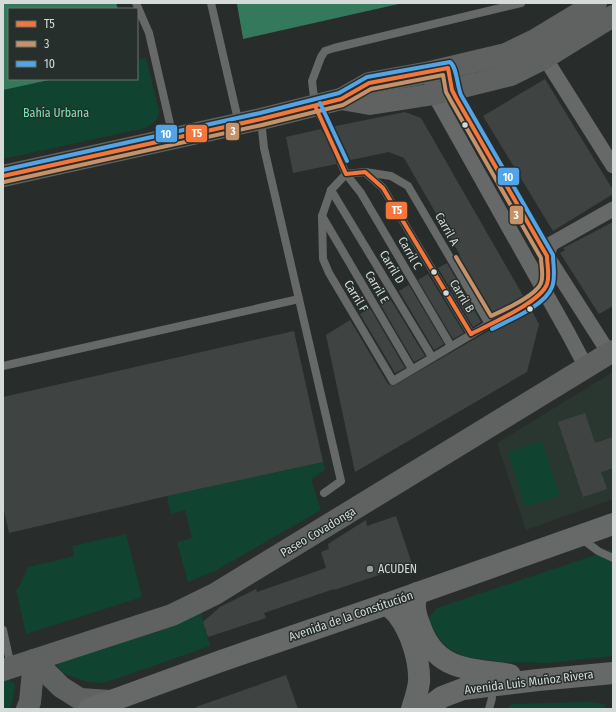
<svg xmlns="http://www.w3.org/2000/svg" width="616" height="712" font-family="'Fira Sans Condensed',sans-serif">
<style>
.built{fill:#293730}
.green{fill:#104330}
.water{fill:#34795b}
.pier{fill:#282d2b}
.building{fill:#3f4442}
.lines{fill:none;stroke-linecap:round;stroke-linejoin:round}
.lane{stroke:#676868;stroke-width:8}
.street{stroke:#676868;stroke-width:15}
.secondary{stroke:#5f6261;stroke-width:22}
.primary{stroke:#666968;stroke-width:22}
.bus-1-casing{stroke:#262f2b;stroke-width:7}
.bus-2-casing{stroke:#262f2b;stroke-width:7}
.bus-3-casing{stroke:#262f2b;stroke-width:7}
.bus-1{stroke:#f5763a;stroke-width:4}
.bus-2{stroke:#c7916a;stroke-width:4}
.bus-3{stroke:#53a3e8;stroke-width:4}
.bus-dot{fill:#d5dbd8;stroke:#262f2b;stroke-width:1.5}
.poi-dot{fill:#989e9b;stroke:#262f2b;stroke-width:1.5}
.labels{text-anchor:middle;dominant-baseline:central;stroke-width:3;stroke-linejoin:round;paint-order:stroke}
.park-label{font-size:12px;fill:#79e4b3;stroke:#262f2b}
.street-label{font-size:12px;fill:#d5dbd8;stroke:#262f2b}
.poi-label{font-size:12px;fill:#d5dbd8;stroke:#262f2b;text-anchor:start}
.line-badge{stroke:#262f2b;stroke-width:1.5}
.badge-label{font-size:11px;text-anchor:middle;font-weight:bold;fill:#fff}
</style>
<rect width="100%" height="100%" fill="#282d2b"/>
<!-- built -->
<polygon class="built" points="613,372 613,499 526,530 497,443"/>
<!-- green -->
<g class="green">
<path d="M146 58 159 111C158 121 153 124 145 128L3 159V90L54 79H137V60Z"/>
<polygon points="542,441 560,496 525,507 508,452"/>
<polygon points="323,462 325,470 311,479 321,510 215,571 188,582 177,542 192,538 185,510 171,514 167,496"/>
<polygon points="126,534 142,597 26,634 16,590 20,585 28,567 74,556 72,546"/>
<polygon points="613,549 613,656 548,663 502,662 466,657 449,649 440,640 431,625 429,617 437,608"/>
<polygon points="200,611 210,646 119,678 102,683 88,682 62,673 57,665 58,662"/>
<polygon points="8,679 15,684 12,704 8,709 3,709 3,680"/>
<polygon points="589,702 605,704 604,709 507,709 512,704"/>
</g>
<!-- water -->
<g class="water">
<polygon points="3,3 116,3 118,9 9,9 9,79 54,79 3,90"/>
<polygon points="236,3 403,3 243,39"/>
</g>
<!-- pier -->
<polygon class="pier" points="234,3 237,4 243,39 241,39"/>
<!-- building -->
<g class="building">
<polygon points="545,79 613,190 613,194 553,231 483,116"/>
<polygon points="405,112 421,118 525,299 491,317 456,257 460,255 404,158 389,152 346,161 344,159 341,158 337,160 336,164 293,173 286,137 321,129 323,133 328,133 331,131 331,127"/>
<polygon points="613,222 613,306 599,314 560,253 565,250 563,248"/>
<polygon points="447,263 481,322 473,327 438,268"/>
<polygon points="428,274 464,333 453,339 418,280"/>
<polygon points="409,285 444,344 434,350 399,291"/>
<polygon points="389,297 425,356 414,362 379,302"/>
<polygon points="370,308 405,368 395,373 360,314"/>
<polygon points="531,309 539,324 527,372 355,472 326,335 350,320 388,384 393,386 492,329"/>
<polygon points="294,331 323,462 167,496 9,533 3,506 3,397"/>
<polygon points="585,413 595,443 613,437 613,468 601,472 607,489 583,497 558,422"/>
<polygon points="396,516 412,564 334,590 334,589 264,613 266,618 208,637 203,622 220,607 256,589 257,592 326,568 321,552 329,549 328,544 366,520 367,526"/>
<polygon points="286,675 298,709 196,709 196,707"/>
</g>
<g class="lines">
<!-- lane -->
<g class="lane">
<polyline points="136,3 149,33 173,137"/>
<polyline points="211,3 239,124"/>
<polyline points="261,120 264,148 341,481 324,493"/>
<polyline points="326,128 315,106 312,81 321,57 325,51 334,48 521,3"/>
<polyline points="341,163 346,174 361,193 451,346"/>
<polyline points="365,172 383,188 471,334"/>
<polyline points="346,174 331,190 322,216 323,259 329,273 393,381 489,324 528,304 544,290"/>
<polyline points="346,174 365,172 391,176 408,186 489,324"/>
<polyline points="331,190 432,357"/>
<polyline points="322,216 412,369"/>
<polyline points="3,366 299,299"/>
<polyline points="581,538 598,551 613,558"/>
<polyline points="3,630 11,666"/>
<polyline points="489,709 492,698 491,686"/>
</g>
<!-- street -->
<g class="street">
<polyline points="545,58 613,166"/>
<polyline points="450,81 456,98 547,256 609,353"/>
<polyline points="432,85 434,94 568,333 586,367"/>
<polyline points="547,262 547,256 551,244 613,209"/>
</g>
<!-- secondary -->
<g class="secondary">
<polyline points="341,99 370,104 434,94 511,75 545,58 613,16"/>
<polyline points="3,176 261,119 341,99 369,83 430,72 506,54 535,40 596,3"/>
<polyline points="34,660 61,687 80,699 110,701"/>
<polyline points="3,670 172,615 215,594 613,351"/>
<polyline points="27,709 30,702 34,660"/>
</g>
<!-- primary -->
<g class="primary">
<path d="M417 593C413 605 415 614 420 626 436 672 469 668 510 675"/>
<path d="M387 604C391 608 395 611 398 615 411 632 420 660 419 682 418 691 415 700 412 709"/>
<polyline points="89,709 221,661 387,604 613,524"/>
<polyline points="426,709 442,697 463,689 538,680 613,673"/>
</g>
<!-- bus-1 casing -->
<g class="bus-1-casing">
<g id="bus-1">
<polyline points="315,106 346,174 365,172 383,188 471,334"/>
<path d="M3 176 261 119 341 99 369 83 448 68 452 90 456 98 547 256C547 265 550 275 547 284 541 302 488 325 471 334"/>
</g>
</g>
<!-- bus-2 casing -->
<g class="bus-2-casing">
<path id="bus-2" d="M4 182 262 125 343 105 371 89 443 75 446 92 451 101 541 258C541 265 544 276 541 283 536 296 504 310 491 316L456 257"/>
</g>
<!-- bus-3 casing -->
<g class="bus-3-casing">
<g id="bus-3">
<polyline points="320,103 347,161"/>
<path d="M3 170 260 113 339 93 367 77 450 62C457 67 457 86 461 95L553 255C553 265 556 277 552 287 545 306 509 320 492 329"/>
</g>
</g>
<!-- bus-1 -->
<use href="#bus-1" class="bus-1"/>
<!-- bus-2 -->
<use href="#bus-2" class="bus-2"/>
<!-- bus-3 -->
<use href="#bus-3" class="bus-3"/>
</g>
<!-- markers -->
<g class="bus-dot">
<circle cx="465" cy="125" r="3.5"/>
<circle cx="434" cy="272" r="3.5"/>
<circle cx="446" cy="293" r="3.5"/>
<circle cx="530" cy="309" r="3.5"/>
</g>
<circle class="poi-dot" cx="370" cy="569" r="4"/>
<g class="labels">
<!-- park labels -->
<g class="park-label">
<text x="56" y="113">Bahía Urbana</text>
</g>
<!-- street labels -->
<g class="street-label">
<text transform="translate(447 229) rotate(60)">Carril A</text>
<text transform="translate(410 253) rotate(60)">Carril C</text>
<text transform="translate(392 267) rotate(59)">Carril D</text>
<text transform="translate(377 287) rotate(60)">Carril E</text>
<text transform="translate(356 296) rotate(59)">Carril F</text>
<text transform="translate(462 296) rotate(59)">Carril B</text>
<text transform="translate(318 532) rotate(-31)">Paseo Covadonga</text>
<text transform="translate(351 616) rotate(-19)">Avenida de la Constitución</text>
<text transform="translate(529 682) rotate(-7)">Avenida Luis Muñoz Rivera</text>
</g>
<!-- poi labels -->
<g class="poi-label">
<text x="378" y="569">ACUDEN</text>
</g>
</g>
<g class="line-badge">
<rect x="225" y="122" width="15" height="19" rx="4" fill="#c7916a"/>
<rect x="185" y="124" width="23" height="19" rx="4" fill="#f5763a"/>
<rect x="155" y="124" width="23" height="19" rx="4" fill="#53a3e8"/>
<rect x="497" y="167" width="23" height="19" rx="4" fill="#53a3e8"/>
<rect x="385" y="201" width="23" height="19" rx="4" fill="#f5763a"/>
<rect x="509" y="205" width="15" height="20" rx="4" fill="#c7916a"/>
</g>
<g class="badge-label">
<text x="233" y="135">3</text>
<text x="197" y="137">T5</text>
<text x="166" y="138">10</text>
<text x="508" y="181">10</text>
<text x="397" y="214">T5</text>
<text x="516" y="219">3</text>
</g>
<!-- border -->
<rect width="616" height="712" fill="none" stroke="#d5dbd8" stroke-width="8"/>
<!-- legend -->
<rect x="8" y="8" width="130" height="72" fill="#262f2b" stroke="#6c7470"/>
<rect x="16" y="21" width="20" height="6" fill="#f5763a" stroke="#6c7470"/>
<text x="44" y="28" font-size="12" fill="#d5dbd8">T5</text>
<rect x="16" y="41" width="20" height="6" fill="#c7916a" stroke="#6c7470"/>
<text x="44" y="48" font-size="12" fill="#d5dbd8">3</text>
<rect x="16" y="61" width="20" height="6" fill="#53a3e8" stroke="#6c7470"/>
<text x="44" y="68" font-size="12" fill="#d5dbd8">10</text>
</svg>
